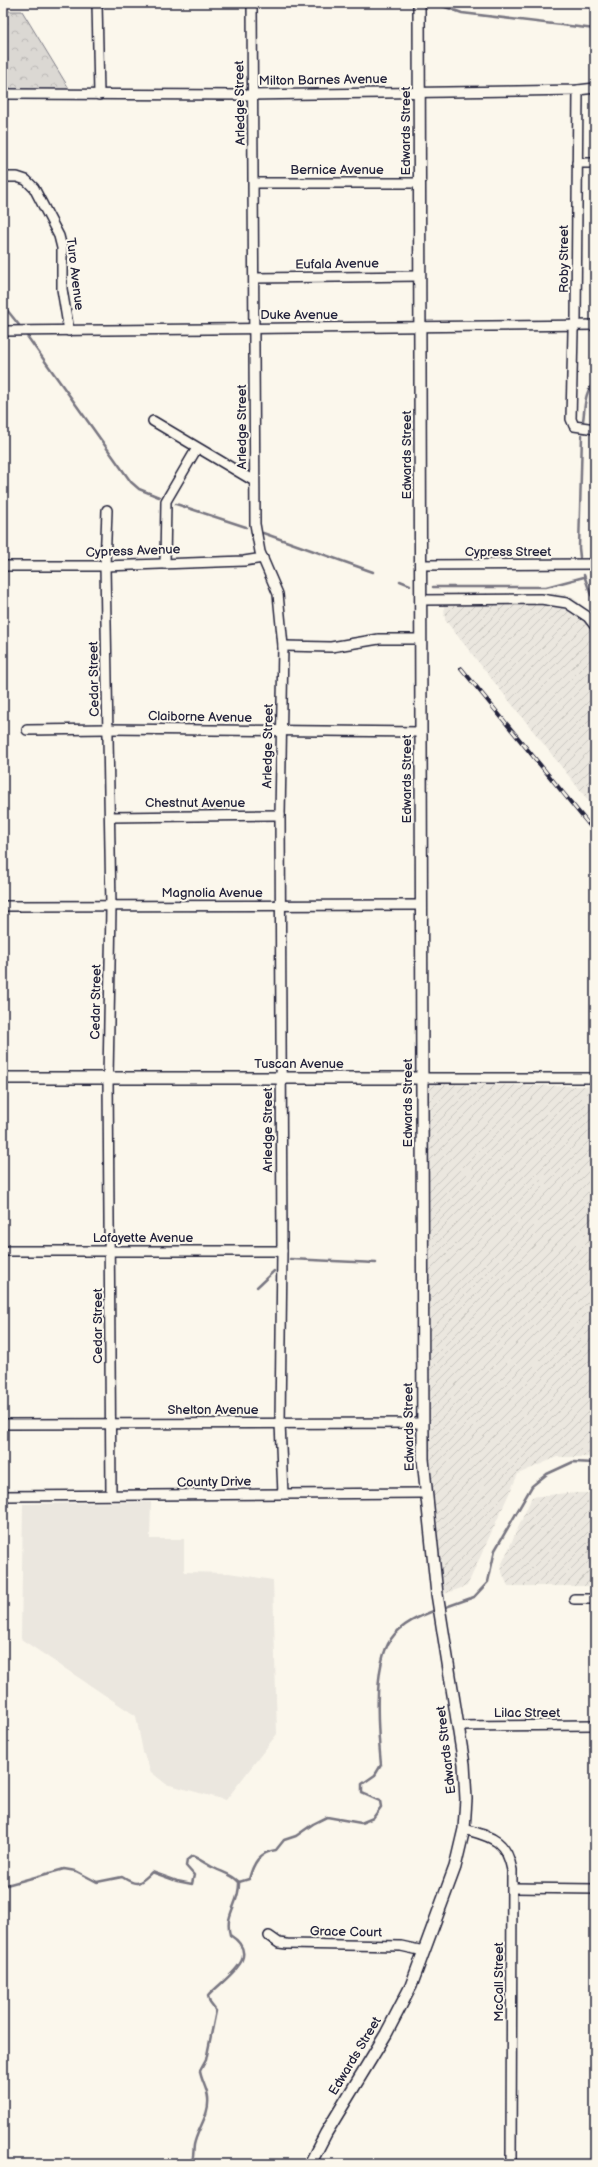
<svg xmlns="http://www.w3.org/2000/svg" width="598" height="2167" font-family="'Balsamiq Sans',sans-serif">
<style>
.built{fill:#ebe7df}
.industrial{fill:url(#industrial-furrows)}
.park{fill:url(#park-crowns);stroke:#7e7d87}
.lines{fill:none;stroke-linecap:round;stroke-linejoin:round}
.stream{stroke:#787681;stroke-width:2.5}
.minor-casing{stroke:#22223b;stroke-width:12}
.major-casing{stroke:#22223b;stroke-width:14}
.minor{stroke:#fbf7ec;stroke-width:9}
.major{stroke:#fbf7ec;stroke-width:11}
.rail-casing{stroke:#22223b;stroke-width:4}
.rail{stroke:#fbf7ec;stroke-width:2.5;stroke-dasharray:8;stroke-linecap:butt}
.labels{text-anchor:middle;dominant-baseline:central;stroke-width:4;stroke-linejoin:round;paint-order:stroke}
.street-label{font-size:13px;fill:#22223b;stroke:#fbf7ec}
</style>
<defs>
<pattern id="industrial-furrows" width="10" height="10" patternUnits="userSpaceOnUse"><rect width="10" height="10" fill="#ebe7df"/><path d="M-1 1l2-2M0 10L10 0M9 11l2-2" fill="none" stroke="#c9c6c0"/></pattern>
<pattern id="park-crowns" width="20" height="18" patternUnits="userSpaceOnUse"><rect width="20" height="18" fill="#dbd8d3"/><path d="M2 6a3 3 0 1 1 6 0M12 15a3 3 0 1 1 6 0" fill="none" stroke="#bcb9b6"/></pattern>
</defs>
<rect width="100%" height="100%" fill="#fbf7ec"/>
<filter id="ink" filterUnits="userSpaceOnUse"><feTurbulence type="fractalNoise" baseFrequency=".025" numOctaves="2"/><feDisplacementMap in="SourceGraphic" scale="8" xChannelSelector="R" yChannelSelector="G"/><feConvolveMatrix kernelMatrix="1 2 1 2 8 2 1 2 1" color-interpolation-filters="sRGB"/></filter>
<g filter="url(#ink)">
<!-- built -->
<polygon class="built" points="151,1502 150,1539 184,1539 184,1572 229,1573 273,1580 277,1734 226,1800 166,1784 151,1772 143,1752 136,1716 21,1639 23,1504"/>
<!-- industrial -->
<g class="industrial">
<polygon points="443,593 552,593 570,595 583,606 595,621 595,809 445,620"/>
<polygon points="428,1084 595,1086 595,1457 557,1457 518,1474 467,1586 444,1594 430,1482"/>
<polygon points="566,1493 595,1493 595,1586 508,1586 500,1568 532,1497"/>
</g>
<!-- park -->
<polygon class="park" points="3,11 22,11 73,95 3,94"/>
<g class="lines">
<!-- stream -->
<g class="stream">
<polyline points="437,4 462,13 595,29"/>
<polyline points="3,305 19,325"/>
<polyline points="27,336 131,482 139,489 159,497"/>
<path d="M583 421C585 408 584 391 595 382"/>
<polyline points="176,504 246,527"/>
<polyline points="263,533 373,572"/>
<polyline points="580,557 579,548 582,435"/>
<polyline points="584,575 591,595 595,598"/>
<polyline points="400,581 410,585"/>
<polyline points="433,587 546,587 584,577"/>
<polyline points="290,1259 376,1263"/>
<polyline points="257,1287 274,1271"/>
<polyline points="443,1608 474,1597 488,1582 495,1550 532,1486 547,1474 573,1462 595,1463"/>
<path d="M3 1886 64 1869 76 1871 97 1882 122 1877C138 1887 139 1884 152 1872L177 1881 192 1884 194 1875 186 1866 187 1860 192 1856C200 1859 207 1865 214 1868 224 1873 231 1874 239 1882"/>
<path d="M191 2164C194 2158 193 2152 194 2145 197 2129 210 2115 208 2098 207 2088 201 2080 200 2071L206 2060 216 2011 210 2003 208 1996C224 1978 264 1957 230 1935 224 1913 240 1904 239 1882L249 1879C253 1864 259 1852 276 1850L284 1840 296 1836 313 1824 327 1817 361 1823 373 1818 381 1807 380 1801 362 1793V1784L375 1775 381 1765C378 1733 372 1666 391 1639 401 1624 420 1616 436 1610"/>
</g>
<!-- minor casing -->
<g class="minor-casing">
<g id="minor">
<polyline points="97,3 99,95"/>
<polyline points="252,3 255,524 260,552 278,594 283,646 280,815 282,1251 280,1423 283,1494"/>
<polyline points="578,90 576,319 573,331 571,419 574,426 595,429"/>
<polyline points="3,94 247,95 578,90 595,88"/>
<polyline points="577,163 595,163"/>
<polyline points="3,177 17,177 26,180 34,188 59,236 62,248 62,289 69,331"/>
<polyline points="254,183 420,183"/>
<polyline points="255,278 420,276"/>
<polyline points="3,331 595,325"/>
<polyline points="153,421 254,481"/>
<polyline points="107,510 105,566 111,907 108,1078 111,1495"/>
<polyline points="165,564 166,501 197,448"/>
<polyline points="421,565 595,564"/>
<polyline points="3,566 105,566 244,561 263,558"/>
<polyline points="421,600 541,599 567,603 588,617 595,626"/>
<polyline points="283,646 331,647 379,639 421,639"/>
<polyline points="27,730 108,729 421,732"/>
<polyline points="110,817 280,815"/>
<polyline points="3,906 422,905"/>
<polyline points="422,1078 595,1078"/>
<polyline points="3,1251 282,1251"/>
<polyline points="3,1424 423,1423"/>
<polyline points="3,1496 425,1493"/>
<polyline points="574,1599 595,1599"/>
<polyline points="459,1726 595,1725"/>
<path d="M464 1829C491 1837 506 1839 512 1870L511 2164"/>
<polyline points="513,1888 595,1889"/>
<polyline points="269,1936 279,1943 287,1944 401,1946 424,1951"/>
</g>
</g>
<!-- major casing -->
<g class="major-casing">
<g id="major">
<polyline points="3,1078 422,1078"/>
<polyline points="310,2164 326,2133 386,2034 411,1986 455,1867 464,1829 466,1799 464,1764 437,1594 423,1459 419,3"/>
</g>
</g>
<!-- minor -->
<use href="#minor" class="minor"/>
<!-- major -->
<use href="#major" class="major"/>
<!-- rail casing -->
<g class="rail-casing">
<polyline id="rail" points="461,668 595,832"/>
</g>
<!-- rail -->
<use href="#rail" class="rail"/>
</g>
</g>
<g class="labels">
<!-- street labels -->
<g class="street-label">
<text transform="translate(323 80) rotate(-1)">Milton Barnes Avenue</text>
<text transform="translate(240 103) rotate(-91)">Arledge Street</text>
<text transform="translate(406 131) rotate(-90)">Edwards Street</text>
<text x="337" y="170">Bernice Avenue</text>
<text transform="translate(564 259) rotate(-90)">Roby Street</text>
<text transform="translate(337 264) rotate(-1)">Eufala Avenue</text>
<text transform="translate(75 274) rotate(83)">Turo Avenue</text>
<text x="299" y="315">Duke Avenue</text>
<text transform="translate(242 427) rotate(-90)">Arledge Street</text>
<text transform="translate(407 455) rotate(-90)">Edwards Street</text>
<text transform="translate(133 551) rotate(-2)">Cypress Avenue</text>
<text x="508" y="552">Cypress Street</text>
<text transform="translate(94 679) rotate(-91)">Cedar Street</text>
<text transform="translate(200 717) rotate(1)">Claiborne Avenue</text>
<text transform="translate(268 746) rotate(-89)">Arledge Street</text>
<text transform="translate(407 779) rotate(-90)">Edwards Street</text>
<text x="195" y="803">Chestnut Avenue</text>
<text x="212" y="893">Magnolia Avenue</text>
<text transform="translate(96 1002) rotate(-89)">Cedar Street</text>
<text x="299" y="1064">Tuscan Avenue</text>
<text transform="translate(408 1103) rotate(-90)">Edwards Street</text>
<text transform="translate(268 1130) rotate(-90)">Arledge Street</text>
<text x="143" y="1238">Lafayette Avenue</text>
<text transform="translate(98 1326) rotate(-90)">Cedar Street</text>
<text x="213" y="1410">Shelton Avenue</text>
<text transform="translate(409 1427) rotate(-91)">Edwards Street</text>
<text transform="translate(214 1482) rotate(-1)">County Drive</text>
<text x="527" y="1713">Lilac Street</text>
<text transform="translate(446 1750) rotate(-97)">Edwards Street</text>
<text transform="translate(346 1932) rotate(1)">Grace Court</text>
<text transform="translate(499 1982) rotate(-90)">McCall Street</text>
<text transform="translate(355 2056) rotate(-59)">Edwards Street</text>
</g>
</g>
<!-- margin -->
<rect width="598" height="2167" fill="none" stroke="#fbf7ec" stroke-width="16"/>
<rect x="8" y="8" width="582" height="2151" fill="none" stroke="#22223b" stroke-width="1.5" filter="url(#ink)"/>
</svg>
